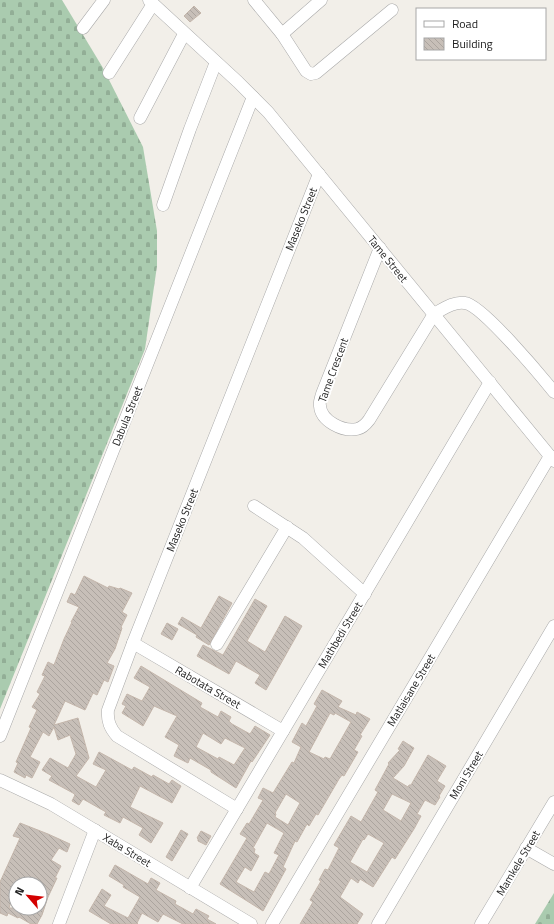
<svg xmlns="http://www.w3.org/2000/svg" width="554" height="924" font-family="'Titillium Web',sans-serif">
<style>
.cemetery{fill:url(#cemetery-stones)}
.building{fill:url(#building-back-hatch);stroke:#c4b6ab;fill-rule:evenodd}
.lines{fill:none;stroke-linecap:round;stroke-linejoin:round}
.minor-casing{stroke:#a9a9a9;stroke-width:13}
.minor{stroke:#fff;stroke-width:12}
.labels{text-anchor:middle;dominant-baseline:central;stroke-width:4;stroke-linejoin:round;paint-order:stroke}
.street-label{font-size:11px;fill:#222;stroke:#fff}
</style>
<defs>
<pattern id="cemetery-stones" width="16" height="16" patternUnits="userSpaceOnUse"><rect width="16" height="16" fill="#aacbaf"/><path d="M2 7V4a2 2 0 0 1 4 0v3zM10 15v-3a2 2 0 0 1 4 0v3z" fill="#92ae96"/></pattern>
<pattern id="building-back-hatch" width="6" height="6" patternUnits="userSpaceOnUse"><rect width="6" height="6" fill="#c7bfb8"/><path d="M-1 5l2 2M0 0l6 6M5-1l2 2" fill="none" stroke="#aba49e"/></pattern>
</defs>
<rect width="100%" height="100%" fill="#f2efe9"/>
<!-- cemetery -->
<g class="cemetery">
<polygon points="0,0 62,0 103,68 143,147 157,231 157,266 145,349 0,709"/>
<polygon points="554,893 554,924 535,924"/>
</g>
<!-- building -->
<g class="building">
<polygon points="194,6 201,13 190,22 184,16"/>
<polygon points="84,576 108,588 109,586 119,589 120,588 132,593 122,612 127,615 121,627 122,628 115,649 107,663 114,666 108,682 104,680 97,695 93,693 85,710 65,701 54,725 78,718 89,758 76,776 96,787 106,770 93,764 99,752 132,770 134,767 152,777 153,775 169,784 172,780 181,786 172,803 140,786 130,807 163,823 151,843 139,835 143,828 123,817 120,823 104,815 106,812 83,799 79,805 72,801 75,795 73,793 49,780 52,776 42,770 50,758 68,768 76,754 70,735 58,740 54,727 49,736 43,732 30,757 40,762 32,778 26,775 25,778 14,772 18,763 16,762 31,728 29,727 37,710 32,707 40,694 37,692 45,676 42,675 48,662 54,665 64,639 72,622 71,622 79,607 67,602 71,593 75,595"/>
<polygon points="219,596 232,603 209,645 196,637 197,635 178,624 182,617 201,628"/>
<polygon points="255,599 267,606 247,641 265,652 285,616 302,626 266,690 255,683 260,675 236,661 229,674 197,656 203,645 223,655"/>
<polygon points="167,623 178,629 172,640 161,634"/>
<path d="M141 666 202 703 200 707 218 717 221 711 231 717 229 721 232 724 250 734 255 726 270 735 252 762 251 761 236 788 211 772V770L190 758 188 763 174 756 179 745 165 737 177 716 154 706 143 726 122 713 126 706 122 704 127 694 142 701 150 687 134 678ZM203 733 221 744 225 738 245 748 234 765 219 757 218 759 196 747Z"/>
<path d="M322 690 342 701 338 707 356 715 357 712 370 719 360 735 362 736 354 750 358 752 344 776 342 775 339 779 318 815 316 814 309 826 307 824 297 842 295 841 283 867 286 869 263 911 220 884 247 838 240 834 247 823 249 824 262 802 263 800 258 798 263 788 273 793 292 762 294 763 301 747 292 742 302 723 306 726 317 706 314 704ZM330 713 334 715 335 713 351 722 330 759 325 757 324 759 309 752ZM286 794 300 803 288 825 275 817 276 814 275 813ZM267 823 284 833 274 853 279 855 269 874 265 872 254 892 236 882 245 867 251 871 259 856 254 853 255 849 253 848Z"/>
<path d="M403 741 414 748 404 766 393 778 408 787 409 785H411L428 755 446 766 437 781 445 786 439 796 440 797 435 805 425 800 417 814 421 816 414 829 395 859 392 857 373 887 360 879 358 883 351 878 340 897 363 914 357 924H300L313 902 310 900 321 881 319 880 325 869 328 870 339 848 334 845 351 816 361 822 378 792 375 790 389 764 388 763 400 750 398 749ZM392 794 411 803 401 821 383 810ZM368 834 384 843 367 872 350 862 363 839 364 840Z"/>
<path d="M20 823 48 834 70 844 67 852 59 848 51 860 61 866 55 878H57L48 897 42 915 37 924H31L19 917 18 918 8 913 7 916 0 913V882L20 838 13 836ZM16 884H40V908H9L12 899 11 898 16 888Z"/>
<polygon points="181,830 188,834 172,861 166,857"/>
<polygon points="201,831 211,836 206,845 198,841 198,839 197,838"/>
<polygon points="115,865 148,884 151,878 160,883 156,890 176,901 175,904 193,914 196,909 209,916 207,919 216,924 183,924 163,914 158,922 142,913 137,923 138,924 111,924 89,911 102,889 111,895 104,906 128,918 140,897 123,887 124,885 109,876"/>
</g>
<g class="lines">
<!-- minor casing -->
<g class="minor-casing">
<g id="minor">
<polyline points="149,0 238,82 268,112 554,461"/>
<polyline points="254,0 282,34 306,71 311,74 316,73 392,10"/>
<polyline points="83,28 104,0"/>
<polyline points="282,34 321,0"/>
<polyline points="109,73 153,4"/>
<polyline points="140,118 184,34"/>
<polyline points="163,205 190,129 216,62"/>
<path d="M380 248 322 394C321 398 319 402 320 406 321 421 343 432 357 429 362 428 366 424 369 420L434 314C443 309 454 301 465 303 482 305 541 376 554 392"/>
<polyline points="254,506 303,538 365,594"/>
<polyline points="133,643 283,731"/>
<polyline points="217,644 287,527"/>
<polyline points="0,736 253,97"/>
<polyline points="0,780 51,804 251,924"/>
<path d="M237 809 117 736C110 728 107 721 108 710L133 643 319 174"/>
<polyline points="526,848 554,864"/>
<polyline points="190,888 490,382"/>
<polyline points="59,924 95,830"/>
<polyline points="272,924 550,456"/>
<polyline points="378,924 554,626"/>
<polyline points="481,924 554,802"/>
</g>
</g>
<!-- minor -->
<use href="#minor" class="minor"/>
</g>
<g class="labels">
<!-- street labels -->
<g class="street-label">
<text transform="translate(301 219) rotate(-68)">Maseko Street</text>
<text transform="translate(388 259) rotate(51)">Tame Street</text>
<text transform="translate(333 370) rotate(-70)">Tame Crescent</text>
<text transform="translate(127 416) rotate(-68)">Dabula Street</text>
<text transform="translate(182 520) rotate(-68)">Maseko Street</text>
<text transform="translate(340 635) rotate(-59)">Mathbedi Street</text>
<text transform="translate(208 687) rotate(30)">Rabotata Street</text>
<text transform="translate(411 690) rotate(-59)">Matlaisane Street</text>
<text transform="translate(466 775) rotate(-59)">Moni Street</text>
<text transform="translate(127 850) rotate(31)">Xaba Street</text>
<text transform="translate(518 863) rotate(-59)">Mamkele Street</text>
</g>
</g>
<!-- legend -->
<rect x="416" y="8" width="130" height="52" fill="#ffffff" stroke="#a7a7a7"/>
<rect x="424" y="21" width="20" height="6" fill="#ffffff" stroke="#a7a7a7"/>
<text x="452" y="28" font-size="12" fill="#222222">Road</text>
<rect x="424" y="38" width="20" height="12" fill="url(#building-back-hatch)" stroke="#a7a7a7"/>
<text x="452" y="48" font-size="12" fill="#222222">Building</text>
<!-- north arrow -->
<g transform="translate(28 896) rotate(298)"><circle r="19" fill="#ffffff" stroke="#a7a7a7"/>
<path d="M0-3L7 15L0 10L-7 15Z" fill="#d40000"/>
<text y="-6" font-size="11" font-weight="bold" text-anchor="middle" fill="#222222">N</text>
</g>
</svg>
